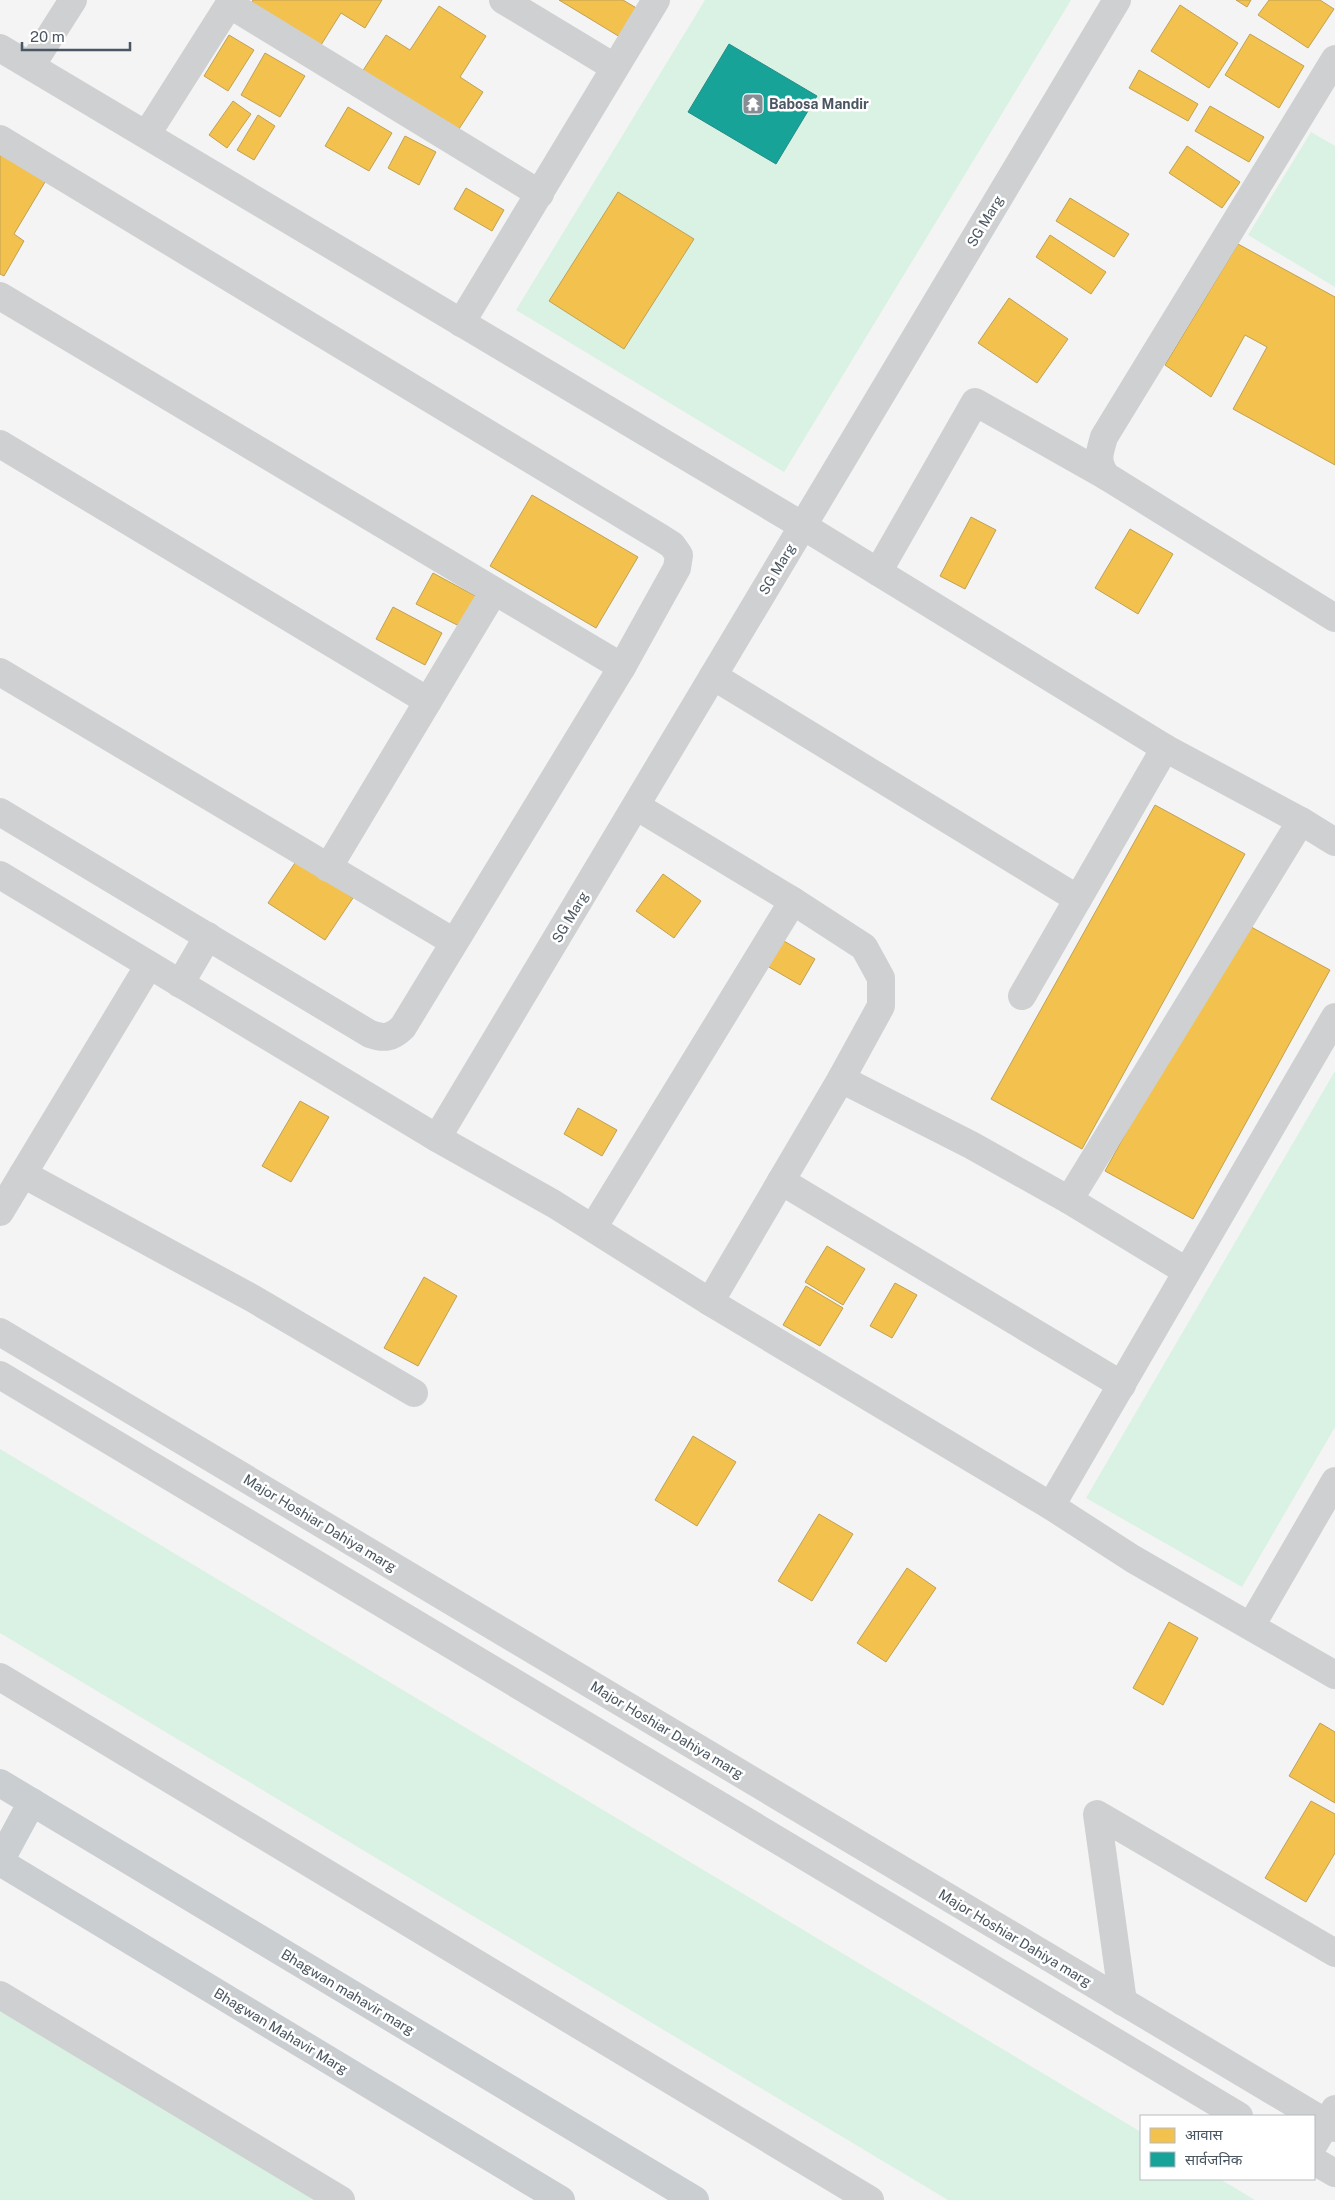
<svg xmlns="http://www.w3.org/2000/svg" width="1335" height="2200" font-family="'Public Sans','Noto Sans Devanagari',sans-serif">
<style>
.green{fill:#d9f2e3}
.homes{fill:#f2c14e;stroke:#c0a154}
.public{fill:#17a398;stroke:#268c88}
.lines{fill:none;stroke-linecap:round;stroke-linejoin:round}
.minor{stroke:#ced0d2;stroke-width:28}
.major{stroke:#caced1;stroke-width:28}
.labels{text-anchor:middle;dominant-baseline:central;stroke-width:5;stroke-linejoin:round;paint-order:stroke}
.poi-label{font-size:14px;font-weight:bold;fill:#4a5661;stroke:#fff;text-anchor:start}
.street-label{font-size:14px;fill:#4a5661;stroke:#fff}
</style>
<rect width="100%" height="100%" fill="#f4f4f4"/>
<!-- green -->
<g class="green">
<polygon points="705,0 1071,0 784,472 516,310"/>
<polygon points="1311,132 1335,146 1335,287 1248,235"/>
<polygon points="1335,1071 1335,1427 1242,1587 1086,1498"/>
<polygon points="0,1449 1141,2132 1141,2179 1220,2179 1255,2200 948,2200 0,1633"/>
<polygon points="0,2011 316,2200 0,2200"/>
</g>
<!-- homes -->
<g class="homes">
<polygon points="253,0 382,0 365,28 341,13 321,45 251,3"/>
<polygon points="559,0 623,0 638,9 620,37"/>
<polygon points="1236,0 1251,0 1247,7"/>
<polygon points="1269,0 1320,0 1334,9 1308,48 1258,15"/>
<polygon points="1180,5 1238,43 1209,88 1151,51"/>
<polygon points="439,6 486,36 460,77 483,92 457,132 362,72 386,35 410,50"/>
<polygon points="1250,34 1304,66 1279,108 1225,75"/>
<polygon points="229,35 254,50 228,91 204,76"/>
<polygon points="265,53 305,76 280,117 241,95"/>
<polygon points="1139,70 1198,104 1188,121 1129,88"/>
<polygon points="233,101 251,114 227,148 209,135"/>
<polygon points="1210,106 1264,137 1249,162 1195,131"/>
<polygon points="348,107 392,133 369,171 325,146"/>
<polygon points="258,115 275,126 254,160 237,150"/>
<polygon points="405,136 436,152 419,185 388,168"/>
<polygon points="1187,146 1240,182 1222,208 1169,173"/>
<polygon points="0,149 48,177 14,234 24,241 4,276 0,274"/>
<polygon points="466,188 504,210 492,231 454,209"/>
<polygon points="618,192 694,239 624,349 549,301"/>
<polygon points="1070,198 1129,234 1114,257 1056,221"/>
<polygon points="1050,235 1106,272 1091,294 1036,257"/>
<polygon points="1238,244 1335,297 1335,465 1233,409 1267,347 1245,335 1211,397 1165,365"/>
<polygon points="1009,298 1068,339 1037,383 978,343"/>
<polygon points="532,495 638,557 596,628 490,566"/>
<polygon points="971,517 996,530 965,589 940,576"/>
<polygon points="1130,529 1173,554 1138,614 1095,588"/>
<polygon points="433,573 481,599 465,629 416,604"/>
<polygon points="393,607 442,633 425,665 376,639"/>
<polygon points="1155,805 1245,854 1082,1149 991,1099"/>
<polygon points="297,860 353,898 325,940 268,903"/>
<polygon points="663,874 701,901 674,938 636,911"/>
<polygon points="1242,922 1330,970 1193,1219 1105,1171"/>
<polygon points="777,937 815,959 800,985 762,963"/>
<polygon points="300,1101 329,1117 291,1182 262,1166"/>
<polygon points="578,1108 617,1130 602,1156 564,1134"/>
<polygon points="827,1246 865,1269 843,1305 805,1282"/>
<polygon points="424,1277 457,1296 418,1366 384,1348"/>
<polygon points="895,1283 917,1295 892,1338 870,1326"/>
<polygon points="806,1286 843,1308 820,1346 783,1325"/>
<polygon points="693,1436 736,1462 697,1526 655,1500"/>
<polygon points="819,1514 853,1534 812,1601 778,1581"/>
<polygon points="907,1568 936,1588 886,1662 857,1643"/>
<polygon points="1169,1622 1198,1638 1163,1705 1133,1688"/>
<polygon points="1320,1723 1335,1732 1335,1803 1289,1776"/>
<polygon points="1311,1801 1335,1814 1335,1853 1306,1902 1265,1878"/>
</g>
<!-- public -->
<polygon class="public" points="729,44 817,96 776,164 688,112"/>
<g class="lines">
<!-- minor -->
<g class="minor">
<polyline points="503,0 614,67"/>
<polyline points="229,4 540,194"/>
<polyline points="0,48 803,526 1165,748 1301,821 1335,842"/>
<path d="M1335 59 1104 437C1099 455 1096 460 1106 476L1335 618"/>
<polyline points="31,66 73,0"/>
<polyline points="147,134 232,0"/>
<path d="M0 139 661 538 672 545 679 555 677 568 622 667 403 1027C392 1038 384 1039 370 1034L0 812"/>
<polyline points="0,296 622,667"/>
<polyline points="461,323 656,0"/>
<polyline points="0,444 428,701"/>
<polyline points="878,572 975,402 1106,476"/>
<polyline points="0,672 454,942"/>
<polyline points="713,676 1078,899"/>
<polyline points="636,806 793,901 864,947 881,978 881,1006 841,1079 710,1302"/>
<polyline points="328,868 494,591"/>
<polyline points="0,875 437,1138 554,1204 710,1302 1051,1506 1133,1559 1335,1675"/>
<polyline points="180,984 208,936"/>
<polyline points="1022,996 1165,748"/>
<polyline points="841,1079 971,1145 1069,1200 1186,1271"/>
<polyline points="437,1138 1117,0"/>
<polyline points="23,1174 252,1298 414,1393"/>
<polyline points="781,1181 1122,1385"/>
<polyline points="1069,1200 1301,821"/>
<polyline points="0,1212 149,965"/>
<polyline points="593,1228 793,901"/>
<polyline points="0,1332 1335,2128"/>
<polyline points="0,1375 1239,2116"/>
<polyline points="1051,1506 1335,1017"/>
<polyline points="1251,1626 1335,1481"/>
<polyline points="0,1677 870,2200"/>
<polyline points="0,1995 341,2200"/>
<polyline points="1123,2002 1097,1814 1335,1953"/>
<polyline points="1314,2144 1335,2109"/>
<polyline points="1314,2161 1335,2173"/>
</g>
<!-- major -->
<g class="major">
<polyline points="0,1783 695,2200"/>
<polyline points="0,1861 32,1802"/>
<polyline points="0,1862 561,2200"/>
</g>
</g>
<!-- icons -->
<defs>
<g id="temple-square" transform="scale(1.125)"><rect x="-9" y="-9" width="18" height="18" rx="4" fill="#868d94" stroke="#fff"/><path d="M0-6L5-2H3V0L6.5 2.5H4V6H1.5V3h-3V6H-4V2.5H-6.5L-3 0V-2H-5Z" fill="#fff"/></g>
</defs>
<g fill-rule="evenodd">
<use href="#temple-square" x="753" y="104"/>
</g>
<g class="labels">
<!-- poi labels -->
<g class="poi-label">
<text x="769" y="104">Babosa Mandir</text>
</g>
<!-- street labels -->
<g class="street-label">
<text transform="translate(985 221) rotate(-59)">SG Marg</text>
<text transform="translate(777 569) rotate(-59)">SG Marg</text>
<text transform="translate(570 917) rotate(-59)">SG Marg</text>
<text transform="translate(320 1523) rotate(31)">Major Hoshiar Dahiya marg</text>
<text transform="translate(667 1730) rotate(31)">Major Hoshiar Dahiya marg</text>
<text transform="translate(1015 1938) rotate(31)">Major Hoshiar Dahiya marg</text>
<text transform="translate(348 1992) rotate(31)">Bhagwan mahavir marg</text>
<text transform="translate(281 2031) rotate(31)">Bhagwan Mahavir Marg</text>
</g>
</g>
<!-- legend -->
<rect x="1140" y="2115" width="175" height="65" fill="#ffffff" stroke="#b7bbc0"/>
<rect x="1150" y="2128" width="25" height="15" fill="#f2c14e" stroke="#b7bbc0"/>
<text x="1185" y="2140" font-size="15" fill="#4a5661">आवास</text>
<rect x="1150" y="2152" width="25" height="15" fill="#17a398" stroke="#b7bbc0"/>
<text x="1185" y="2165" font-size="15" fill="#4a5661">सार्वजनिक</text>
<!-- scale -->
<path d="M22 42v8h108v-8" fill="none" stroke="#4a5661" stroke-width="2.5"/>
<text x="30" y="42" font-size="15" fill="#4a5661" stroke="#ffffff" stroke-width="4" paint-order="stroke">20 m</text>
</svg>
